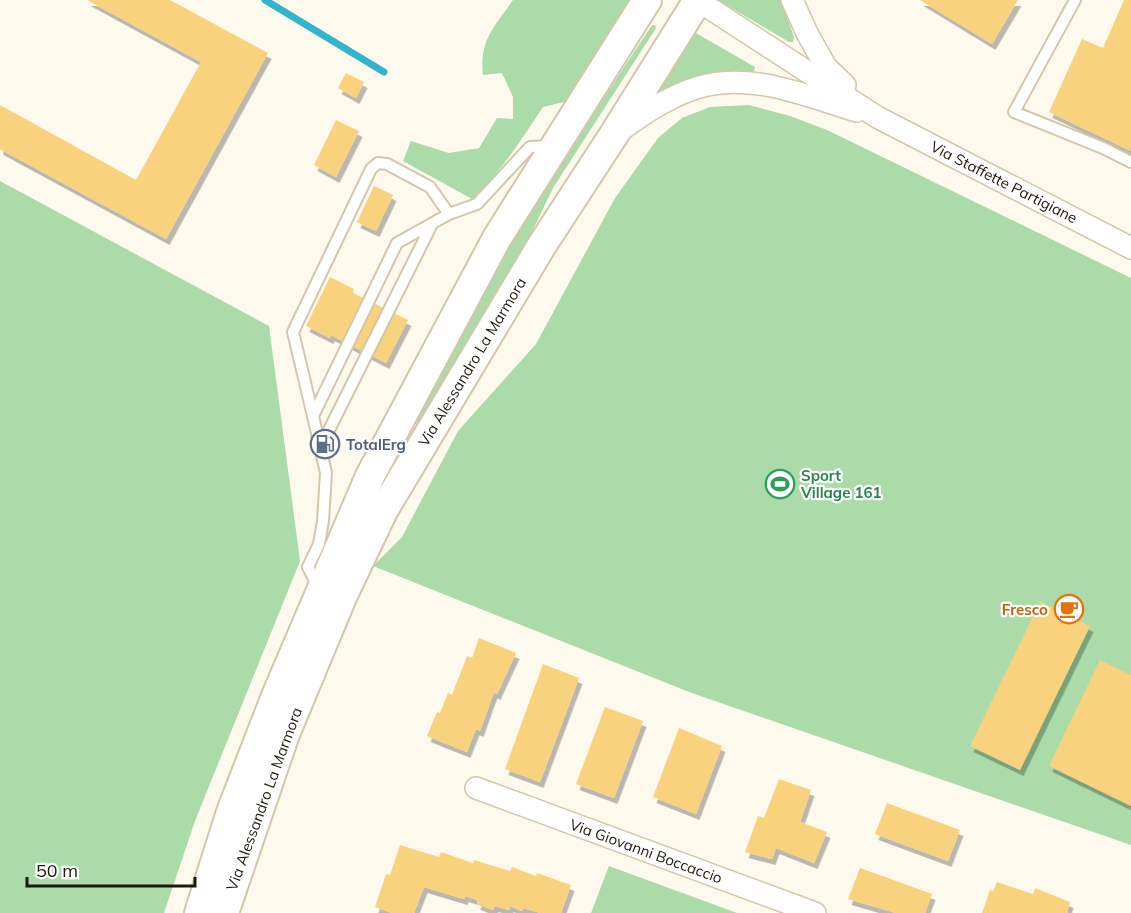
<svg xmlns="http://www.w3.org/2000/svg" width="1131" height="913" font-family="Mulish,sans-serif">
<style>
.green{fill:#aadba8}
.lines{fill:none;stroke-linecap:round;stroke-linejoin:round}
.stream{stroke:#31b4cc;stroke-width:7}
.building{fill:#f9d27d;filter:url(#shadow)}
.service-casing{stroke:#d4c6a9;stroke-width:14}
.minor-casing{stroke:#d4c6a9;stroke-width:24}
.secondary-casing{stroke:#d4c6a9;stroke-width:32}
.service{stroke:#fff;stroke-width:10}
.minor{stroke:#fff;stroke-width:21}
.secondary{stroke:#fff;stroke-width:28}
.labels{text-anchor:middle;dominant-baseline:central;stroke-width:4.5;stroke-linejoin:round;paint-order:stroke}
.street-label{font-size:15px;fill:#1e190e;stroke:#fff}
.service-label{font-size:15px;font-weight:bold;fill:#4e5e75;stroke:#fff;text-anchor:start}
.leisure-label{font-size:15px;font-weight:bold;fill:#27864d;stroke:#fff;text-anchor:start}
.food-label{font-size:15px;font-weight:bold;fill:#c56008;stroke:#fff;text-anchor:end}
</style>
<defs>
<filter id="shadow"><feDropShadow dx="3.5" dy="6" stdDeviation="0" flood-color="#0004"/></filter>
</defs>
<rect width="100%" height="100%" fill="#fef9ed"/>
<!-- green -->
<g class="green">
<path d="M513 0H632L568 101 543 107C521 140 501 172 472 199L403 161 411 141 449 153 479 148 497 118 513 119V97L502 73 483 75C479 41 494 27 513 0Z"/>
<polygon points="718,0 781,0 794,37 793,42 789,42"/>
<polygon points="652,25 655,25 656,28 553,188 519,259 419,425 412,422 510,240"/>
<path d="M694 32 755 67 754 72C714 70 689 84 653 99Z"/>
<polygon points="749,105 790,116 827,130 1131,278 1131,845 689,692 373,566 402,537 458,431 536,344 615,198 658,138 682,118 710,107"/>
<polygon points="0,181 269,326 300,561 195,821 164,913 0,913"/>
<polygon points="609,866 737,913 591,913"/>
</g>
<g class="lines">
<!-- stream -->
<polyline class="stream" points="265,0 384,72"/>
</g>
<!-- building -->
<g class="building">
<polygon points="87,0 170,0 268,53 166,239 0,149 0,105 136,180 201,62"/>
<polygon points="920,0 1018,0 992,44"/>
<polygon points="1124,0 1131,0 1131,151 1049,112 1082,39 1103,48"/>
<polygon points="346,73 364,82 356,98 338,88"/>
<polygon points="336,120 359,131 336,177 314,165"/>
<polygon points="374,186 393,195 376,231 357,222"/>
<polygon points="330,277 354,289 353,293 408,320 386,363 331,335 330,338 306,326"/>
<polygon points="1040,602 1090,626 1020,770 970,746"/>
<polygon points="479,638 516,653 497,694 494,692 480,731 476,729 467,752 427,736 437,712 440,713 448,693 452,695 467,656 472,658"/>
<polygon points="1100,660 1131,675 1131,806 1049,766"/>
<polygon points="543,664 579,678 540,782 505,769"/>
<polygon points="605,707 643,721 614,798 576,784"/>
<polygon points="679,728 722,746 696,814 653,797"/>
<polygon points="779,779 811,790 800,822 827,832 814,863 776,848 772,859 745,852 758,816 764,818"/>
<polygon points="887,803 960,830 948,861 875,834"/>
<polygon points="400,845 439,857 441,852 473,863 474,860 510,871 512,867 536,876 537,873 571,885 561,913 541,913 523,908 522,911 510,906 509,910 495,906 493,910 477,904 478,900 465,896 464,899 424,887 414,913 392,913 375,907 386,874 390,875"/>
<polygon points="860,868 932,894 925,913 896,913 848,899"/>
<polygon points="997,882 1033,894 1035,888 1070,902 1067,913 982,913 990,890 993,891"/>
</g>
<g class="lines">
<!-- service casing -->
<g class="service-casing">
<g id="service">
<polyline points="1075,0 1014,112 1103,148 1131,162"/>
<polyline points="313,416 293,332 371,169 378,163 387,164 430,187 449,214"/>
<polyline points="320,448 432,224"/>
<polyline points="318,587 308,567 319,544 323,521 326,473 313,416 397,243 449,214 477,204 530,147 550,146"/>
</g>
</g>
<!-- minor casing -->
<g class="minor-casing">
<g id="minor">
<polyline points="697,0 877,117 1131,248"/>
<polyline points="792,0 807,33 826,67 845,85"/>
<path d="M621 130C647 111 676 92 707 85 757 74 810 97 857 111"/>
<polyline points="476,788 815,913"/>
</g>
</g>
<!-- secondary casing -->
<g class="secondary-casing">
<g id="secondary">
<polyline points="199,913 231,812 276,696 370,476 497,238 647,0"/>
<polyline points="224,913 285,734 342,597 383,511 542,245 613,136 698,0"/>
</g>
</g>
<!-- service -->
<use href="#service" class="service"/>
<!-- minor -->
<use href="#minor" class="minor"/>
<!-- secondary -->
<use href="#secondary" class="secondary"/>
</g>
<!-- icons -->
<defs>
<g id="fuel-ring" transform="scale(1.5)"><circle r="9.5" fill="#fff" stroke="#5c6f8a" stroke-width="1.5"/><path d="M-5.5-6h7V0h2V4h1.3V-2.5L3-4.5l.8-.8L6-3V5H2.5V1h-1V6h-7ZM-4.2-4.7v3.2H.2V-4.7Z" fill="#5c6f8a"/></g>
<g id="stadium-ring" transform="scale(1.5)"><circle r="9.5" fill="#fff" stroke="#2e9e5b" stroke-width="1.5"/><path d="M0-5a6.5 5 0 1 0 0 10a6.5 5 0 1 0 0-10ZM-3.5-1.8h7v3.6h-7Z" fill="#2e9e5b"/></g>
<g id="cafe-ring" transform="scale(1.5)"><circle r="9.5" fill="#fff" stroke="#e8710a" stroke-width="1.5"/><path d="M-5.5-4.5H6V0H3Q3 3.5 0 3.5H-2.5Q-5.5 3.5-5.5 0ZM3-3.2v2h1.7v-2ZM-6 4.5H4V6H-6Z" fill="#e8710a"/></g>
</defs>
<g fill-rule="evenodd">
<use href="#fuel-ring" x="325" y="444"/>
<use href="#stadium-ring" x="780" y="484"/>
<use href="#cafe-ring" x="1069" y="609"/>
</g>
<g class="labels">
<!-- street labels -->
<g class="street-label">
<text transform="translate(1004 182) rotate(27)">Via Staffette Partigiane</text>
<text transform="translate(472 362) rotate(-59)">Via Alessandro La Marmora</text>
<text transform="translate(264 799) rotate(-70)">Via Alessandro La Marmora</text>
<text transform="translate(646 851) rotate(20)">Via Giovanni Boccaccio</text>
</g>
<!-- service labels -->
<g class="service-label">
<text x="346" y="444">TotalErg</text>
</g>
<!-- leisure labels -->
<g class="leisure-label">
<text x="801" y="475">Sport<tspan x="801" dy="17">Village 161</tspan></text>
</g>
<!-- food labels -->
<g class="food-label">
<text x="1048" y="609">Fresco</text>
</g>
</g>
<!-- scale -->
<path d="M27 877v9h168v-9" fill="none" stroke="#1e190e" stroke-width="3"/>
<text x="36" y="877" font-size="18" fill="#1e190e" stroke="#ffffff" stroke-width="4.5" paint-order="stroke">50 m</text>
</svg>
